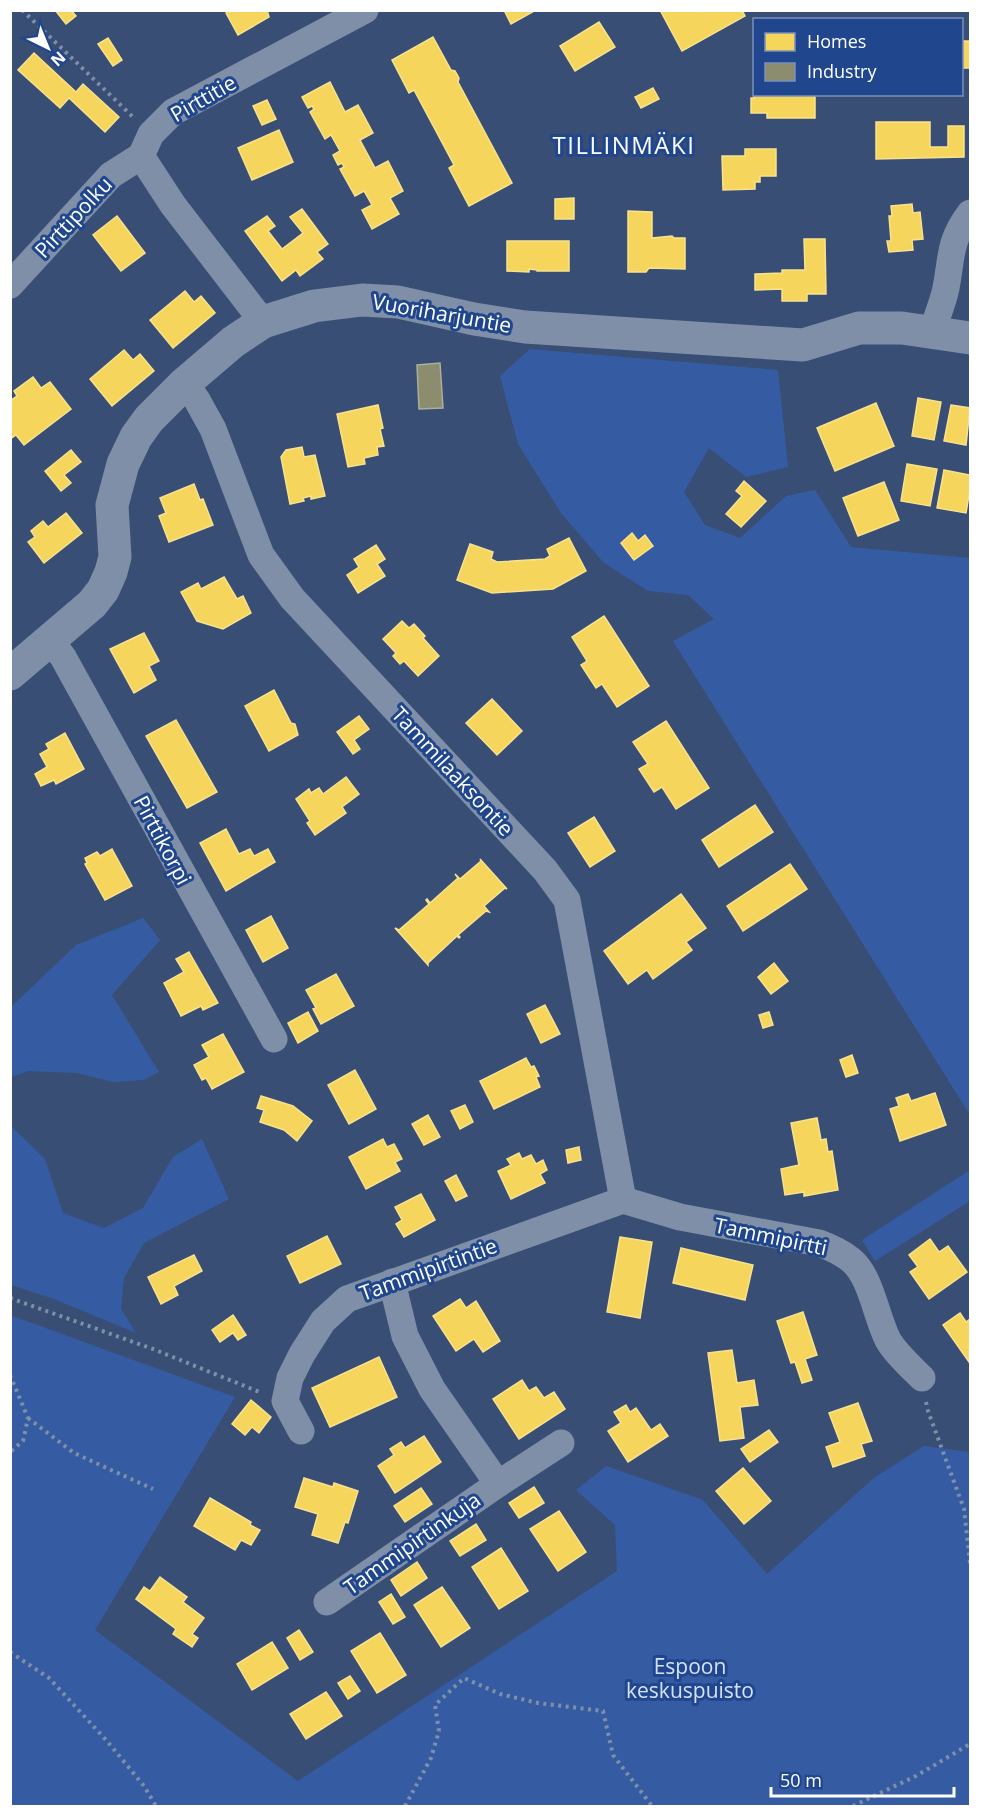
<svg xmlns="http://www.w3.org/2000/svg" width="981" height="1817" font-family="'Open Sans',sans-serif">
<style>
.green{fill:#355ca3}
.homes{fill:#f6d55c;stroke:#f9e28d;stroke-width:1.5}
.industry{fill:#8c8c6e;stroke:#aeae9a;stroke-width:1.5}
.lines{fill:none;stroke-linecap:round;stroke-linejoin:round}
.path{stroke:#7f8fa8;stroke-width:4;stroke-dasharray:3 4.5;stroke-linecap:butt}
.minor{stroke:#7f8fa8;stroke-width:27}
.tertiary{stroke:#7f8fa8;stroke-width:33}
.labels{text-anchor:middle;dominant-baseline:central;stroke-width:6;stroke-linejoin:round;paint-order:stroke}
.street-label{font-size:21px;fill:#fff;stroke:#20468d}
.park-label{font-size:21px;fill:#d4e1f9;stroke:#20468d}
.quarter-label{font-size:24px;letter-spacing:1.5px;fill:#fff;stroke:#20468d}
</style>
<rect width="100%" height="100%" fill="#384e74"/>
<!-- green -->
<g class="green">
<polygon points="530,349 778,370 788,467 746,477 709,448 684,492 705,525 740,538 786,496 815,490 851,547 970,558 970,1115 673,641 714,619 688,595 648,591 604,563 561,513 518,444 500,376"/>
<polygon points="143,918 160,940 112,995 159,1072 143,1080 113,1082 77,1073 28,1071 11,1077 11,1007 76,945"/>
<polygon points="11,1126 45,1159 63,1213 104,1228 143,1208 173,1157 202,1139 229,1199 144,1243 124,1278 121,1309 136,1333 54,1299 11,1285"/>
<polygon points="970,1170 970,1201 875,1261 862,1240"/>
<polygon points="10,1315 235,1397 95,1630 298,1781 617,1571 615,1525 576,1490 606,1466 703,1500 767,1574 875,1477 924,1446 970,1452 970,1806 11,1806"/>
</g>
<!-- homes -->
<g class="homes">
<polygon points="55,10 71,10 76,16 66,24"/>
<polygon points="230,10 267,10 269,17 238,35 226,13"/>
<polygon points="504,10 536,10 511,24"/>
<polygon points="660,10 701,10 702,12 705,10 742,10 745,16 682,51"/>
<polygon points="599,22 615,47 575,71 560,46"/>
<polygon points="433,37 451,70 455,71 459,78 458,82 512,183 469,206 449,168 454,165 414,90 409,93 392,60"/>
<polygon points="108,38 122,60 113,66 98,44"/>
<rect x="962" y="41" width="8" height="27"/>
<polygon points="34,53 76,92 83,84 119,117 105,132 69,98 60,108 18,70"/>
<polygon points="330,82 345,112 358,105 373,133 360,140 375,168 388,161 403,191 390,198 399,214 372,229 362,210 372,205 364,191 355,196 340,169 344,167 342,163 338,165 333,155 340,151 331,135 325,139 310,112 314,109 312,106 308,108 302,97"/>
<polygon points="653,88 659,99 641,108 635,97"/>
<polygon points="754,90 754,94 815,94 815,118 767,118 767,113 751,113 751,98 754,98"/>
<polygon points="267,100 276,119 262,125 253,106"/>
<polygon points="876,122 930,122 930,147 948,147 948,126 964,126 964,157 876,159"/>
<polygon points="279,130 293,162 252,180 238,148"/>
<polygon points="745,149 776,149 776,176 760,176 760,182 755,182 755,189 723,190 722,156 745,156"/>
<polygon points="574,198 574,219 555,219 555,199"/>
<polygon points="912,204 913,213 920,212 923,239 912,240 913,250 889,252 887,241 891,241 889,216 892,216 891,206"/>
<polygon points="302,209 328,244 317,252 323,259 300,276 296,270 282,281 245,231 267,216 275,226 268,231 282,249 303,233 290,217"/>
<polygon points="628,211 652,212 652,238 672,236 674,238 685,238 685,269 649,268 646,272 628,272"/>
<polygon points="117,216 145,253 121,271 93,235"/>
<polygon points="804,239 825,239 826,294 807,294 807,301 782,301 782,289 755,290 755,274 782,273 782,270 805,270"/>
<polygon points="507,241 569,241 569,271 537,271 537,270 529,269 529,272 507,271"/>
<polygon points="185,291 194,302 201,296 215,313 173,348 150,320"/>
<polygon points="124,350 133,360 140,354 154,371 112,406 90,379"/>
<polygon points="33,377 41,388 50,382 71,409 24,445 16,435 10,439 10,401 17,396 14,391"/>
<polygon points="918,398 941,402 934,440 912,436"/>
<polygon points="876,403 894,446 835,471 817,428"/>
<polygon points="378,405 383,428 380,429 384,446 377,447 378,455 364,458 365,464 348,467 337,414"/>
<polygon points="951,405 970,408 966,445 944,441"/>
<polygon points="302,447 304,457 315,455 325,496 311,499 311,496 303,498 304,501 290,504 281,457 286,450"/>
<polygon points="71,450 81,462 64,475 71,483 61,491 45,471"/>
<polygon points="907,464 937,469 930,506 901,501"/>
<polygon points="944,470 970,475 970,489 966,513 937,508"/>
<polygon points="744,481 766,501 741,527 726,514 742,496 736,491"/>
<polygon points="884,482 899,520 858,536 843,498"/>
<polygon points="194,484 200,500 203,499 213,525 169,542 159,516 166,513 160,498"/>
<polygon points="66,513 82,533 44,563 28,542 35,537 31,531 43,521 48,527"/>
<polygon points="632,533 638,541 645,535 653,546 634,560 621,543"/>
<polygon points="569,538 586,571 553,589 492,593 457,580 470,544 493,552 491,559 497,562 545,559 550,556 547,549"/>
<polygon points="376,545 385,559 377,564 385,576 358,593 347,575 359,567 354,559"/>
<polygon points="224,577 237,599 243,596 251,613 223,629 197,621 181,592 198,583 201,589"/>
<polygon points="604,616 649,686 617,707 602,684 596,688 581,665 587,661 572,637"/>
<polygon points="402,621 409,628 414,624 425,636 423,638 439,656 418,676 404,661 400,664 393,656 396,653 383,639"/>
<polygon points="144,633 159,661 149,666 156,680 134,693 110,649"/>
<polygon points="274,690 291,723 295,724 298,735 269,751 245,706"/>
<polygon points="492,699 522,731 497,755 466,723"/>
<polygon points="359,716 369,729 354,740 360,749 353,754 337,732"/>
<polygon points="176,720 217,792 187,808 146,736"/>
<polygon points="666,721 709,788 676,809 662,787 654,792 639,769 648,764 633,742"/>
<polygon points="65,733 84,769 56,784 54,780 41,786 35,774 47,767 40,754 49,749 46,744"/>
<polygon points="346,777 359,794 342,807 346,813 315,835 307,823 310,821 296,799 309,789 311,793 319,788 323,794"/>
<polygon points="755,805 773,832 719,867 702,840"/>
<polygon points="594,817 615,851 590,867 568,833"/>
<polygon points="226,829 239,854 250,849 254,856 268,849 275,862 226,891 200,843"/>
<polygon points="112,849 132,886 105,900 85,864 87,863 85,858 97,852 100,856"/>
<polygon points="480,859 507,889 505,888 484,906 489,912 486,911 458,935 460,937 459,938 457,936 428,963 428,965 395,928 399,930 429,904 426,900 427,899 430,903 458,878 455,874 460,879 481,861"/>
<polygon points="790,864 807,889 743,931 727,906"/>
<polygon points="681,894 706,928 686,942 692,950 653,979 647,970 628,984 604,951"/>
<polygon points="271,916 288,948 263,962 246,930"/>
<polygon points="189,952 218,1003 203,1010 201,1006 181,1016 164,983 184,972 176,959"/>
<polygon points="774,963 788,981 771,994 758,977"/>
<polygon points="336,974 354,1006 321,1024 313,1009 316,1008 306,990"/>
<polygon points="545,1005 560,1034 541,1043 527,1014"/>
<polygon points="308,1012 318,1031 298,1043 288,1023"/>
<polygon points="769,1012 773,1025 763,1028 759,1015"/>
<polygon points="223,1034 244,1072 212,1089 206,1078 202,1080 194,1065 209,1057 202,1045"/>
<polygon points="852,1055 858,1073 846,1077 840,1060"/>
<polygon points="526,1058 531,1067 534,1066 539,1076 536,1077 540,1087 494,1109 480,1081"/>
<polygon points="355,1070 376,1109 349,1124 328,1085"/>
<polygon points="935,1093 946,1125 900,1141 890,1109 899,1106 896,1098 908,1094 911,1101"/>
<polygon points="261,1096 293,1106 312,1121 297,1141 284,1130 260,1122 264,1110 257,1108"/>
<polygon points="465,1105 473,1122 460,1129 451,1111"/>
<polygon points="428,1115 440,1137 424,1145 412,1124"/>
<polygon points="817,1118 821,1140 826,1139 828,1152 832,1151 838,1190 804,1196 804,1192 785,1195 781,1169 799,1165 791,1123"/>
<polygon points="383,1139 387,1147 394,1144 402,1159 395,1162 400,1171 366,1189 349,1157"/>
<polygon points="579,1147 581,1160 568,1163 566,1150"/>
<polygon points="519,1153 522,1159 531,1155 536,1164 543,1160 547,1170 540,1174 545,1183 511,1199 498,1171 511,1165 507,1159"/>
<polygon points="456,1175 467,1196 456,1201 445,1181"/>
<polygon points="421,1194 435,1220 404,1237 396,1224 402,1220 395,1207"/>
<polygon points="327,1236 341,1264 300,1283 287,1256"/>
<polygon points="620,1237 652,1242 640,1318 607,1312"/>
<polygon points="930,1239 939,1252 948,1246 967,1272 929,1299 910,1272 918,1267 909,1255"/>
<polygon points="681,1248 753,1265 745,1300 673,1283"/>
<polygon points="194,1255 202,1271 174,1286 178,1295 161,1304 148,1277"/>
<polygon points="460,1299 466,1308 476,1301 500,1341 483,1352 474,1339 456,1351 433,1316"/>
<polygon points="803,1312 817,1355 805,1359 812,1380 802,1383 795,1362 791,1363 777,1321"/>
<polygon points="960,1313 966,1322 970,1319 969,1362 943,1325"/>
<polygon points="233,1315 246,1335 238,1340 233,1333 220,1342 212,1330"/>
<polygon points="732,1350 737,1383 754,1380 758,1405 740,1407 744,1438 720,1441 708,1353"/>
<polygon points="379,1357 397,1397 330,1427 312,1388"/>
<polygon points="522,1380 529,1391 536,1387 544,1398 554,1392 565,1409 519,1439 493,1399"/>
<polygon points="251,1400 271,1417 259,1433 252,1427 245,1435 232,1424"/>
<polygon points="858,1403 872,1441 861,1444 865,1456 833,1467 826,1447 840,1442 829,1413"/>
<polygon points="626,1405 630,1412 636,1408 651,1430 660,1424 668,1436 628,1462 608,1431 621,1423 614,1412"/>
<polygon points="769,1430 778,1442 750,1462 741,1449"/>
<polygon points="424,1436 441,1462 395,1493 378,1466 394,1455 390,1449 401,1442 405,1448"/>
<polygon points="743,1468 771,1501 744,1524 716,1491"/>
<polygon points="304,1478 333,1487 334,1483 358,1491 348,1523 345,1522 338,1543 312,1535 318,1514 295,1507"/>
<polygon points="534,1487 544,1503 519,1518 509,1503"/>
<polygon points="421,1488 432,1504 405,1522 394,1506"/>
<polygon points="210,1498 251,1522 250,1525 260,1530 251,1545 241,1540 235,1550 194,1526"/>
<polygon points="559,1511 586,1552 558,1571 530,1529"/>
<polygon points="476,1524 486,1540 460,1556 450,1541"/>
<polygon points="501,1548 528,1591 499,1609 472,1567"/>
<polygon points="417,1562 427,1578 401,1596 391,1580"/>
<polygon points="160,1577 187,1597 183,1602 204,1618 192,1634 198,1638 192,1647 173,1634 176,1629 136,1599 144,1587 150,1591"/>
<polygon points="442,1587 470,1628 441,1647 414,1605"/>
<polygon points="391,1594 405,1617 393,1624 379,1602"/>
<polygon points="299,1630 313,1652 300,1660 287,1638"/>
<polygon points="380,1633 406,1675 377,1693 351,1651"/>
<polygon points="272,1642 288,1668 252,1690 237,1664"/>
<polygon points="350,1676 360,1691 348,1699 338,1683"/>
<polygon points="326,1692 342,1716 306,1739 290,1714"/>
</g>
<!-- industry -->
<polygon class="industry" points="440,363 443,408 419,409 417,365"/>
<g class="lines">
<!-- path -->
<g class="path">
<polyline points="22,10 134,118"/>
<polyline points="10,1298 153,1349 262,1393"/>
<polyline points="10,1375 28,1418 23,1441 10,1452"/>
<polyline points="926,1402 928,1411 964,1509 970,1563"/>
<polyline points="28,1418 74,1453 153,1489"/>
<polyline points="10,1652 49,1678 107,1741 144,1786 156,1806"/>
<polyline points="405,1806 431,1758 439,1731 435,1705 464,1678 500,1694 538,1703 603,1711 613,1755 652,1806"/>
<polyline points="853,1806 916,1776 970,1744"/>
</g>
<!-- minor -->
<g class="minor">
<polyline points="10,285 111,175 141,156"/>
<polyline points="263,322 173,205 141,156 151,134 173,112 365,10"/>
<path d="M932 333C936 318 943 303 946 288 952 256 949 241 970 213"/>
<polyline points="185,383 197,400 213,429 261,555 292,598 545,870 567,900 623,1200"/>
<polyline points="51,641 63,657 274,1039"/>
<path d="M623 1200 680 1217 819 1243C830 1247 841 1252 851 1260 871 1276 876 1317 888 1340 896 1354 910 1366 922 1378"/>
<polyline points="392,1282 405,1336 432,1389 498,1484"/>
<polyline points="301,1431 285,1401 290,1378 302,1354 323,1321 347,1299 623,1200"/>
<polyline points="327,1602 498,1484 561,1443"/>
</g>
<!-- tertiary -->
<polyline class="tertiary" points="10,674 92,604 103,590 111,572 115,557 112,505 123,464 136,437 149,419 185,383 233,342 263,322 314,306 362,300 398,302 474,319 525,327 803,345 859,328 902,328 970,338"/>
</g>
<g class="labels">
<!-- street labels -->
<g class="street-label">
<text transform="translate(203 98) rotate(-30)">Pirttitie</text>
<text transform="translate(73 217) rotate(-47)">Pirttipolku</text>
<text transform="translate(442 313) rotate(10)">Vuoriharjuntie</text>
<text transform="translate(453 771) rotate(47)">Tammilaaksontie</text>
<text transform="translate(163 840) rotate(62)">Pirttikorpi</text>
<text transform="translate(771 1236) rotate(12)">Tammipirtti</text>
<text transform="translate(428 1269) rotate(-20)">Tammipirtintie</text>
<text transform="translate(412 1543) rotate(-35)">Tammipirtinkuja</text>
</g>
<!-- park labels -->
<g class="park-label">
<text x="690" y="1666">Espoon<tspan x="690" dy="24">keskuspuisto</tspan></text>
</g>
<!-- quarter labels -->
<g class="quarter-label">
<text x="624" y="144">TILLINMÄKI</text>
</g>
</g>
<!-- border -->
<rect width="981" height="1817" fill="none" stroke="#ffffff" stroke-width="24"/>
<!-- legend -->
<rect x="753" y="18" width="210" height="78" fill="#20468d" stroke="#7990bb" stroke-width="1.5"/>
<rect x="765" y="33" width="30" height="18" fill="#f6d55c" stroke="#7990bb" stroke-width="1.5"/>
<text x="807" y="48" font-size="18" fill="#ffffff">Homes</text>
<rect x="765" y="63" width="30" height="18" fill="#8c8c6e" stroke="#7990bb" stroke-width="1.5"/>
<text x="807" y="78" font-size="18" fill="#ffffff">Industry</text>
<!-- north arrow -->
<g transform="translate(48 48) rotate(137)" stroke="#20468d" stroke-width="4.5" paint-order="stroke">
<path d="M0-4.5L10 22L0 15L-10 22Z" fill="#ffffff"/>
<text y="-9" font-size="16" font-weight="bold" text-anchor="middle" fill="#ffffff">N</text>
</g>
<!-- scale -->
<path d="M771 1787v9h183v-9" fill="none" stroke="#ffffff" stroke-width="3"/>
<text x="780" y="1787" font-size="18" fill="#ffffff" stroke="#20468d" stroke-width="4.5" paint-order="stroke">50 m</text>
</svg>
